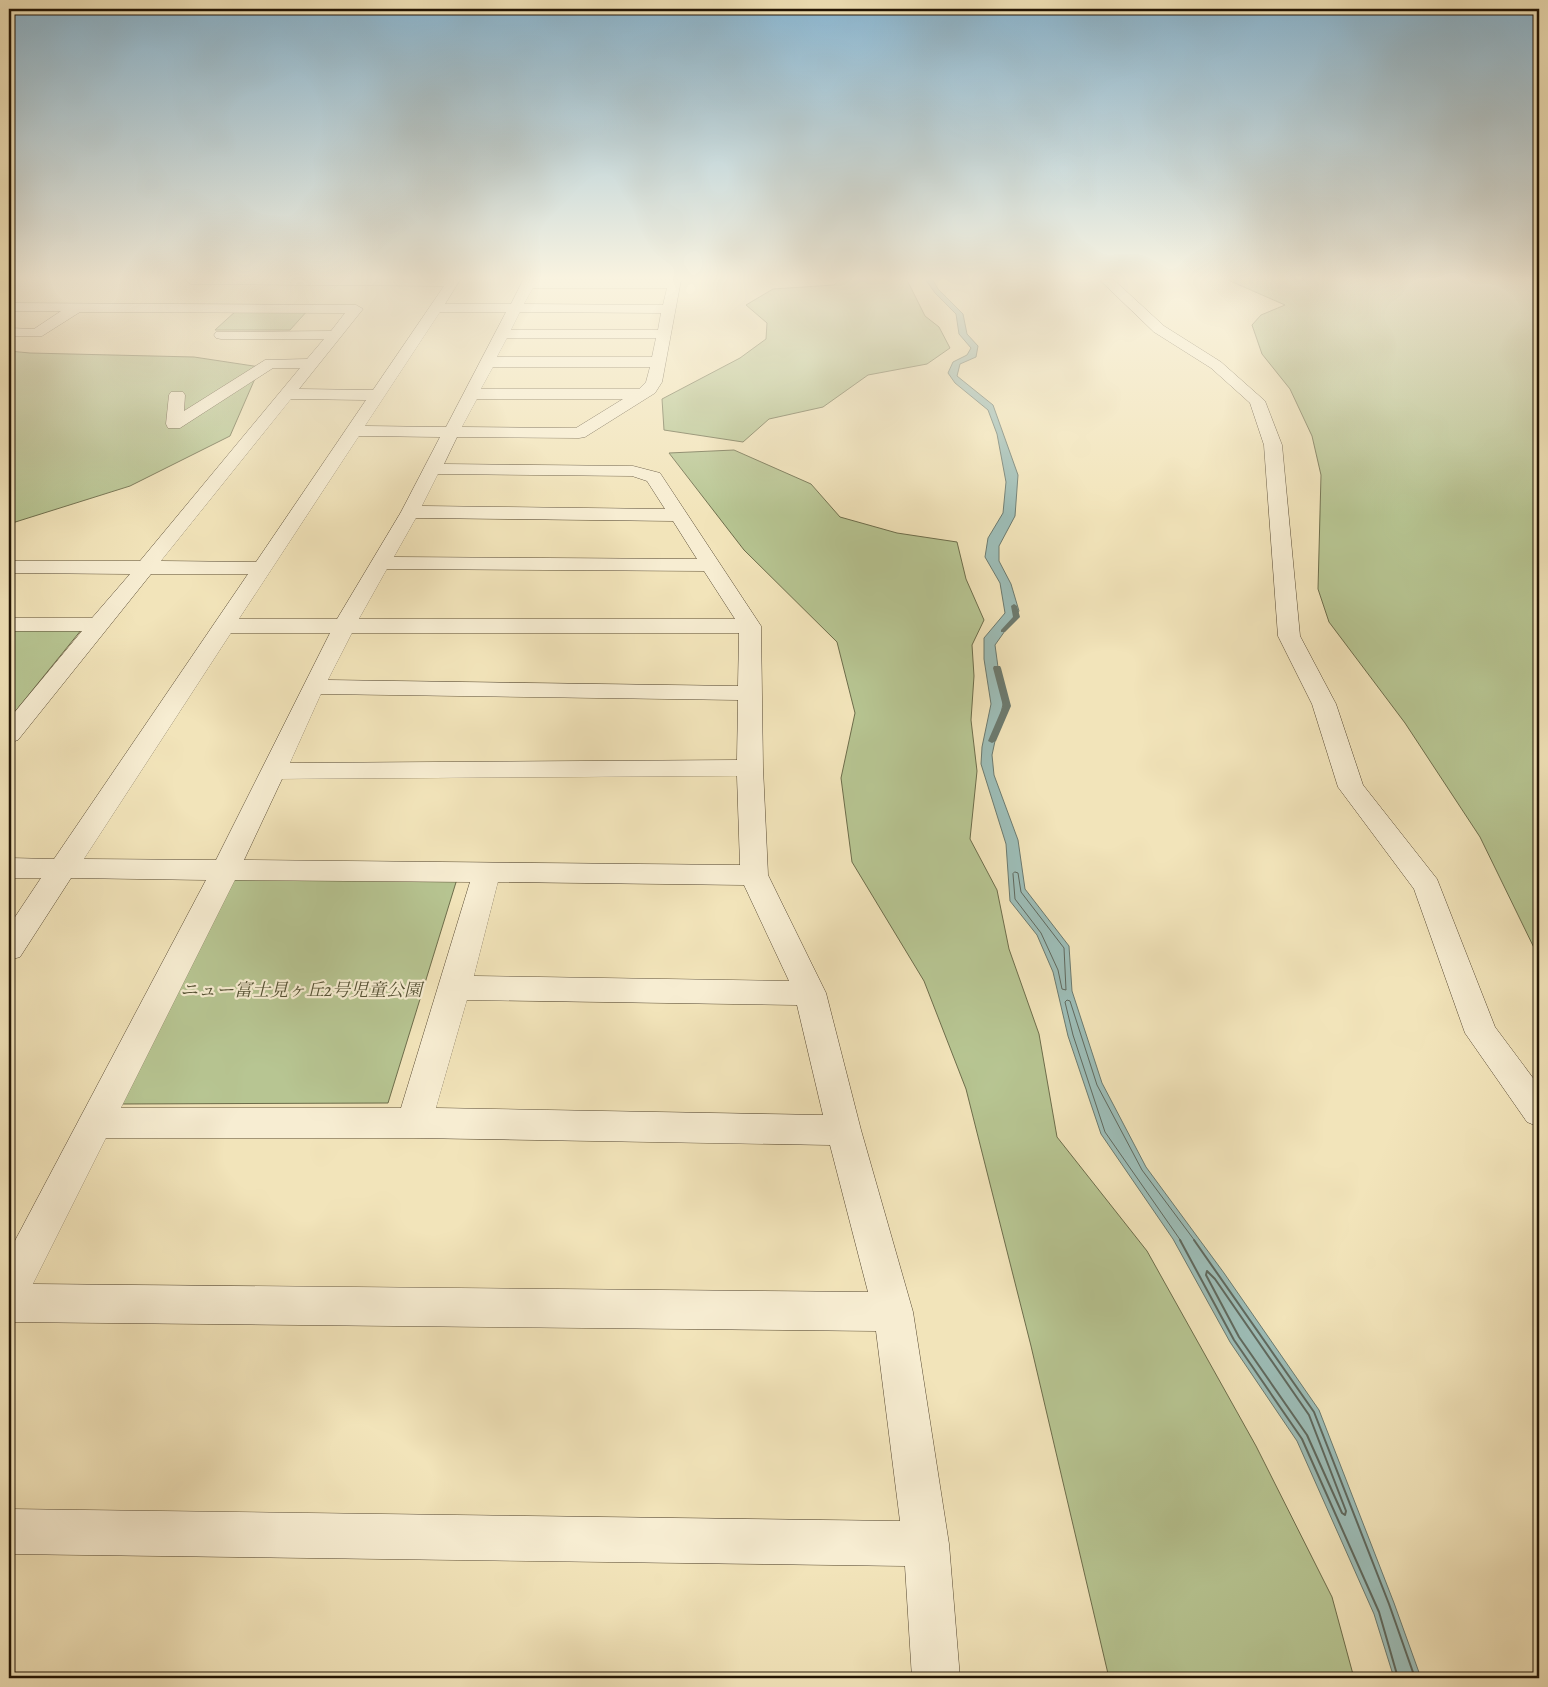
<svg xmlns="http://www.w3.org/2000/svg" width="1548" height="1687" font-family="Alegreya,'Noto Serif JP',serif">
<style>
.green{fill:#b7c592;stroke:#6d6d4b}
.water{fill:#9dbdb7;stroke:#6c7a6f}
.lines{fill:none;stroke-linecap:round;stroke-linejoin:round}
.shore-far1{stroke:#60695e;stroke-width:1}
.shore{stroke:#60695e;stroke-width:2}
.stream{fill:#6c7a6f;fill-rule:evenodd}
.minor-casing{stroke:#574932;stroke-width:1}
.minor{fill:#f7edd2;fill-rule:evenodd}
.labels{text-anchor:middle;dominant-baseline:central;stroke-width:4.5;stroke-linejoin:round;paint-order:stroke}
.park-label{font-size:18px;font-style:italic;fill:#575336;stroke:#f7edd2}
</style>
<rect width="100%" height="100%" fill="#f2e4ba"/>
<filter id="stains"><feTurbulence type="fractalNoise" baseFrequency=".004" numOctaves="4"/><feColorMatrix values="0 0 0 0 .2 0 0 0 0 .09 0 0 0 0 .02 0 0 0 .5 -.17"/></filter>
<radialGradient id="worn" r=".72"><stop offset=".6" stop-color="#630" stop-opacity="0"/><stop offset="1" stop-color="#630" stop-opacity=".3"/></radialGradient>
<!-- green -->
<g class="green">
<polygon points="840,280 907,280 925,316 939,327 950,348 927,364 868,375 823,407 769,419 743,442 664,430 662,399 740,358 766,339 767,323 746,305 773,289 834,285"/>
<polygon points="1228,280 1539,280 1539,958 1480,837 1405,723 1329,622 1318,589 1321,475 1312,436 1290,389 1262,354 1252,325 1261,315 1285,305"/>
<polygon points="237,310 308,310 290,330 215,330"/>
<polygon points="9,351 30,353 194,357 260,367 230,436 130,486 9,524"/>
<polygon points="734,450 811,484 840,517 897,533 957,542 966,579 984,620 972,645 974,676 971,720 977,771 970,839 997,890 1009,949 1039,1034 1057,1137 1147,1251 1256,1446 1332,1597 1354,1678 1109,1678 1031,1346 966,1089 924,981 852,862 841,778 855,713 837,642 744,550 669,453"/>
<polygon points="9,629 82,629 9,719"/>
<polygon points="231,877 457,879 388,1103 116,1104"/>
</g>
<!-- water -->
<polygon class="water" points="926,280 933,280 938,289 963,314 967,334 978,346 976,357 960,364 957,376 993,405 1018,475 1015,516 999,546 999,561 1011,584 1019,611 995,645 1003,704 992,755 994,775 1018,840 1025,889 1069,946 1072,991 1102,1083 1146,1167 1224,1273 1319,1410 1394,1603 1421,1678 1394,1678 1374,1614 1297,1441 1230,1342 1173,1239 1101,1134 1068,1036 1053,972 1037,935 1010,901 1006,844 981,764 982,747 991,704 984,659 984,638 1005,613 1000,583 985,557 988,538 1003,513 1006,482 997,434 988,410 955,383 948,373 953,362 967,355 971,348 959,334 956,314 935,293"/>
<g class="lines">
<!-- shore-far1 -->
<g class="shore-far1">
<polygon points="1015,872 1018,873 1021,892 1064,948 1066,990 1062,989 1058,970 1041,933 1015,899 1013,874"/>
<polyline points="1181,1241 1105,1132 1073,1035 1065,1002 1067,1000 1070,1001 1097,1085 1142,1170 1195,1241"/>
</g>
<!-- shore -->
<g class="shore">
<polyline points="1180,1240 1234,1340 1302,1439 1379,1612 1398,1678"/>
<polyline points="1194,1240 1314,1412 1389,1604 1415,1678"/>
<polygon points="1207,1271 1215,1279 1309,1415 1346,1511 1345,1515 1342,1513 1307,1435 1239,1337 1206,1275"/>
</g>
<!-- stream -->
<g class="stream">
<polygon points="1014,604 1017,606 1020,617 1005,632 1001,632 1001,630 1013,617 1011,606"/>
<polygon points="994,666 1000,666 1001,668 1011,706 996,741 992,743 988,741 1003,706 993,668"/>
</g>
<!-- minor casing -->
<g class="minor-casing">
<g id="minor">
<path d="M185 280H460L445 304H511L523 280H681L662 382 655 393 585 437 579 438 457 437 444 464 633 466 660 473 761 626 763 768 768 875 826 993 861 1130 913 1312 949 1544 960 1678H912L905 1566 9 1554V1509L900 1521 876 1331 9 1322V1252L206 880 71 878 20 957 9 960V926L41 878H9V858L54 859 248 574H151L18 740 9 743V719L82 631H9V618H92L130 574 9 573V561H140L300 368H273L180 428H168L166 424 169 395 171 392H183L185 395 184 411 265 360 307 359 324 339H221L216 338 214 335 216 332 331 331 345 313 80 312 42 336H9V328L34 329 61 311H9V303L356 305 363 309 299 389 373 390 444 286 191 284ZM533 288H667L663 305 524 304ZM440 312H506L446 427 365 426ZM520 312 661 313 658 330H511ZM507 338H656L652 357H497ZM493 367H650L646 382 639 389H481ZM291 399 366 400 256 562 161 561ZM477 399H623L576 428 462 427ZM359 436 440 437 401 512 337 619H239ZM438 474 632 476 647 481 665 509 422 506ZM416 518 673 521 697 559 394 557ZM387 569 704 571 735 619H359ZM231 633H330L216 860 84 859ZM352 633H739L738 686 328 680ZM321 694 738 700 737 760 290 763ZM737 776 740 865 244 860 282 779ZM235 880 470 882 401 1108H121ZM498 882 744 885 789 981 474 976ZM467 1000 797 1005 823 1115 436 1108ZM106 1138H414L830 1145 868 1292 33 1284Z"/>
<polygon points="1100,280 1114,280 1164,326 1221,362 1265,401 1282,445 1300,636 1336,704 1363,785 1437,879 1495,1027 1539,1086 1539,1127 1527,1122 1465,1033 1414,889 1338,787 1312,704 1278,636 1264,445 1250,403 1211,368 1154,332"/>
</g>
</g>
<!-- minor -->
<use href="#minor" class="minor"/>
</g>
<!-- sky -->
<linearGradient id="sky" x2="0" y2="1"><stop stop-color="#8ab8d4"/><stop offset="0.54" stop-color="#f9f3e0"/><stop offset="1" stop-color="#f9f3e0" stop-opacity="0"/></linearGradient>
<rect width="1548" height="516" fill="url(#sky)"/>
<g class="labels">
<!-- park labels -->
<g class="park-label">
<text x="301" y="990">ニュー富士見ヶ丘2号児童公園</text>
</g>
</g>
<!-- margin -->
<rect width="1548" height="1687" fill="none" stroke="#f2e4ba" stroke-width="30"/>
<rect x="10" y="10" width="1528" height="1667" fill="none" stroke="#231504" stroke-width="2.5"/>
<rect x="15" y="15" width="1518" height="1657" fill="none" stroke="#231504"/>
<rect width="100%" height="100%" filter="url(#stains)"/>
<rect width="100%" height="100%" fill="url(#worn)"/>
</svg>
